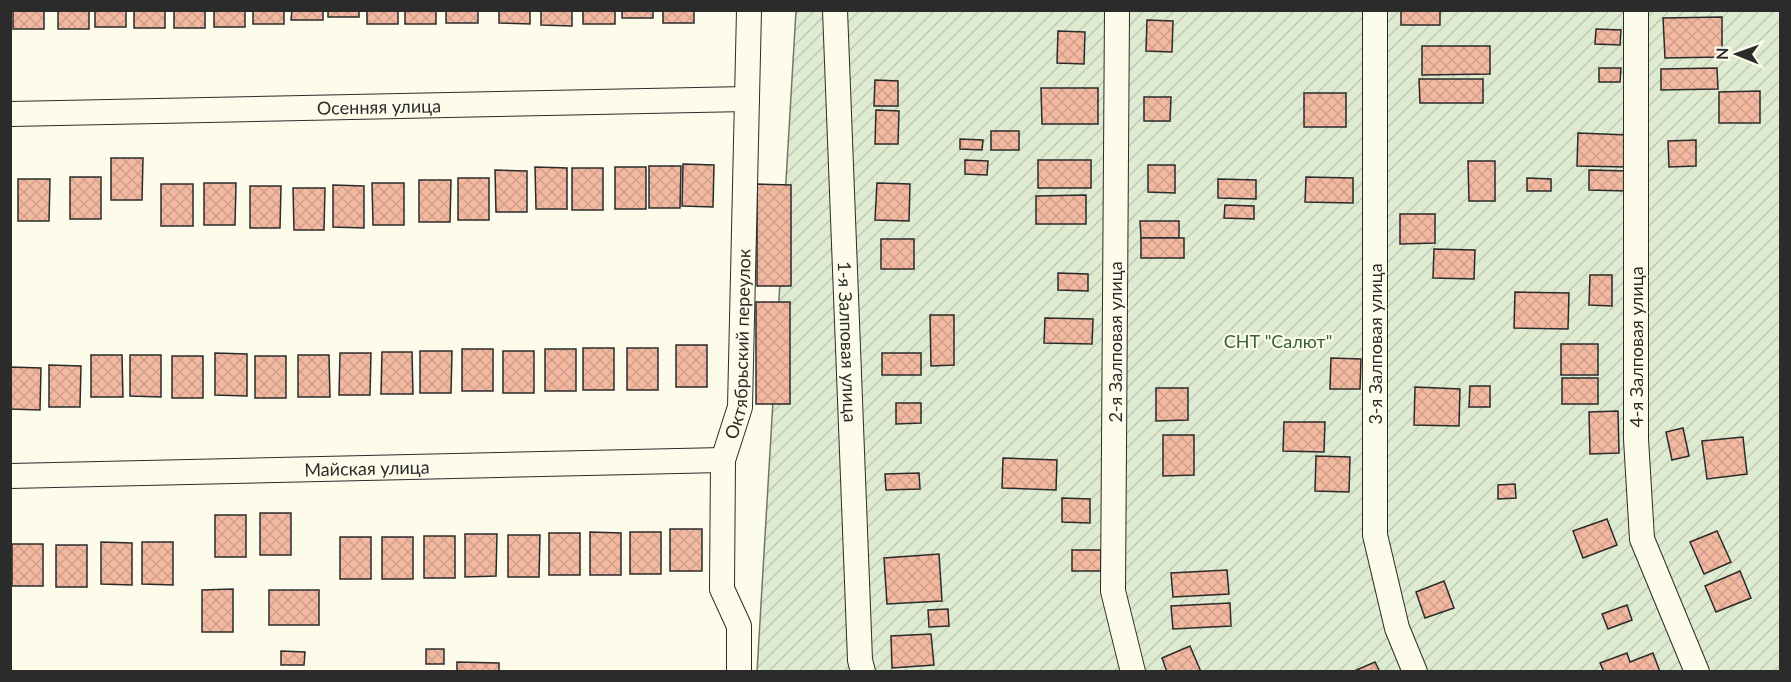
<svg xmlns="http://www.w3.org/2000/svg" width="1791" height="682" font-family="Lato,sans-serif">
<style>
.garden{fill:url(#garden-furrows);stroke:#74746e;stroke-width:1.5}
.building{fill:url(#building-cross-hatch);stroke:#2b2b2b;stroke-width:1.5}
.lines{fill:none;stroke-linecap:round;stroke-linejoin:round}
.street-casing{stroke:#2b2b2b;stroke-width:26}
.street{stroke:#fdfbea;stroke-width:24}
.labels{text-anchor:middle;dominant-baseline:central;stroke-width:4.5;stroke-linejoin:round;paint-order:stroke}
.street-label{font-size:18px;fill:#2b2b2b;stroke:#fdfbea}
.park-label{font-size:18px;fill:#34623c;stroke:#fdfbea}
</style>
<defs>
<pattern id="garden-furrows" width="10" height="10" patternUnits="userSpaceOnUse" patternTransform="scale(1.5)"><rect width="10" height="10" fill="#deebd1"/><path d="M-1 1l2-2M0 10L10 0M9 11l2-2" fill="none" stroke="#bfcab4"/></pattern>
<pattern id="building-cross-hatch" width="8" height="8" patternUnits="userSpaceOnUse" patternTransform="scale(1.5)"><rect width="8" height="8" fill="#f2b8a0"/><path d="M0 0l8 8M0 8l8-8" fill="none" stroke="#d09e8a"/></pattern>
</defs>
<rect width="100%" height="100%" fill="#fdfbea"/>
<!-- garden -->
<polygon class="garden" points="796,11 1780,11 1780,671 757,672"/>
<!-- building -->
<g class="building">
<rect x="13" y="10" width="31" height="19"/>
<rect x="58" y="10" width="31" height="19"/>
<rect x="95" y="10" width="31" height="17"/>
<rect x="134" y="10" width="31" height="18"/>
<rect x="174" y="10" width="31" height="18"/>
<rect x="214" y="10" width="31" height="17"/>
<rect x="253" y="10" width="31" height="14"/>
<polygon points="292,10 323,10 323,20 291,20"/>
<rect x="328" y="10" width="31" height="7"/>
<rect x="367" y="10" width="31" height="14"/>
<rect x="405" y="10" width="31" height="14"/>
<rect x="446" y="10" width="32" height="13"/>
<polygon points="499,10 530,10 530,24 499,23"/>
<polygon points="541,10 572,10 572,26 541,25"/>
<rect x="583" y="10" width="32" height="14"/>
<rect x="622" y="10" width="31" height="8"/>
<rect x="663" y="10" width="31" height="13"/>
<rect x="1401" y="10" width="39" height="15"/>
<polygon points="1722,17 1722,57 1665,58 1663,18"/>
<polygon points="1147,20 1173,21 1172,52 1146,51"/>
<polygon points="1596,29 1621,30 1620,45 1595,44"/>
<polygon points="1058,31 1085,32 1084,64 1057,63"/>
<polygon points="1422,46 1490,46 1490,74 1422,75"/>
<polygon points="1599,68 1621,68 1620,82 1599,82"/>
<polygon points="1717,68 1718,89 1661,90 1661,69"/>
<polygon points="1419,79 1483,79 1483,103 1420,103"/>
<polygon points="875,80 898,81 898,106 874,106"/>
<polygon points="1041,88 1098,88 1098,124 1042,124"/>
<polygon points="1760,91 1760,123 1719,123 1719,92"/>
<rect x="1304" y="93" width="42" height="34"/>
<polygon points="1144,97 1171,97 1170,121 1144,121"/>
<polygon points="876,110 899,111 898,144 875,144"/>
<rect x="991" y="131" width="28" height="19"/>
<polygon points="1578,133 1628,135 1627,167 1577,166"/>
<polygon points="960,139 983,140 982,150 960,149"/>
<polygon points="1696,140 1696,166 1669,167 1668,141"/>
<polygon points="111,158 143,158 142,200 111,200"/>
<polygon points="965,160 988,161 987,175 965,174"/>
<rect x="1038" y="160" width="53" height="28"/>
<polygon points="1468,161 1495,161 1495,201 1469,201"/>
<polygon points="683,164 714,165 713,207 682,206"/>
<polygon points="1148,165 1175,165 1175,193 1148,192"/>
<polygon points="649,166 681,166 680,208 649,208"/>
<polygon points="535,167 567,168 567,209 536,209"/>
<rect x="615" y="167" width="31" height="42"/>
<rect x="572" y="168" width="31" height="42"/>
<polygon points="495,170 527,171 527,212 496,212"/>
<polygon points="1589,170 1628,171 1628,191 1589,190"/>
<rect x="70" y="177" width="31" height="42"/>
<polygon points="1306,177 1353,178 1353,203 1305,202"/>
<rect x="458" y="178" width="31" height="42"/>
<polygon points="1527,178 1551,179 1551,191 1527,191"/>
<polygon points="18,179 50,179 49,221 18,221"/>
<polygon points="1218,179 1256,180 1256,199 1218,198"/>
<polygon points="419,180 451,180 450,222 419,222"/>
<polygon points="204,183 236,183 235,225 204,225"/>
<polygon points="372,183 404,183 404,225 373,225"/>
<polygon points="877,183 910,184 909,221 875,220"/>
<rect x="161" y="184" width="32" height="42"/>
<polygon points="757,184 791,185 791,286 757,286"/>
<polygon points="333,185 364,186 364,228 333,227"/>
<polygon points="250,186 281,186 280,228 250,228"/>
<polygon points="293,188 325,188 324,230 294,230"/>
<polygon points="1086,195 1086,224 1036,224 1036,196"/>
<polygon points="1225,205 1254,206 1254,219 1224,218"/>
<polygon points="1400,214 1435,214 1435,243 1400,244"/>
<polygon points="1140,221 1179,221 1179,238 1141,238"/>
<rect x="1141" y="238" width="43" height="20"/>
<rect x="881" y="239" width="33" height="30"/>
<polygon points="1434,249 1475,250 1474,279 1433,278"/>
<polygon points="1058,273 1088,274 1088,291 1058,290"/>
<polygon points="1590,275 1612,275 1612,306 1589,305"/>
<polygon points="1515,292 1569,293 1568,329 1514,328"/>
<rect x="756" y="302" width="34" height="102"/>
<polygon points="930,315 954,315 954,365 931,366"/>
<polygon points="1045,318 1093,319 1092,344 1044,343"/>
<rect x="1561" y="344" width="37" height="31"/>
<rect x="676" y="345" width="31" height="42"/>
<rect x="583" y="348" width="31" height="42"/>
<rect x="627" y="348" width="31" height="42"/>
<rect x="462" y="349" width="31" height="42"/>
<rect x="545" y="349" width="31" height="42"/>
<polygon points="420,351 452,351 451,393 420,393"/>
<rect x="503" y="351" width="31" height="42"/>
<polygon points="382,352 412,352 413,394 381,394"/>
<polygon points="215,353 247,354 247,396 215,395"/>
<polygon points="340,353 371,353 370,395 339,395"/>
<rect x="882" y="353" width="39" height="22"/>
<polygon points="91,355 122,355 123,397 91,397"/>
<polygon points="130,355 161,355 161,397 130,396"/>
<polygon points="298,355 329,355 330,397 298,397"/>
<rect x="172" y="356" width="31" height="42"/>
<rect x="255" y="356" width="31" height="42"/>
<polygon points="1331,358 1361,359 1360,389 1330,389"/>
<polygon points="49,365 81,366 80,407 49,407"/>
<polygon points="10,367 41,368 40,410 10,409"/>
<rect x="1562" y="378" width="36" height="26"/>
<polygon points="1470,386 1490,386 1490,407 1469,407"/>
<polygon points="1415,387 1460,389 1459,426 1414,425"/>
<polygon points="1156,388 1188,388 1188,420 1156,421"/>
<polygon points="896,403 921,403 921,423 896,424"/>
<polygon points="1618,411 1619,453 1590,454 1589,412"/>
<polygon points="1284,422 1325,422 1324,452 1283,451"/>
<polygon points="1683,428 1689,456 1672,460 1666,432"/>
<polygon points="1163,435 1194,435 1194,475 1163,476"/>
<polygon points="1743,437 1747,474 1707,479 1702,441"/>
<polygon points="1316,456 1350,457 1349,492 1315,491"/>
<polygon points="1003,458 1057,460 1056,490 1002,488"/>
<polygon points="919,473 920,489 886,490 885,474"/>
<polygon points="1515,484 1516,498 1498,499 1498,485"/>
<polygon points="1062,498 1090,499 1090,523 1062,522"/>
<rect x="260" y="513" width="31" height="42"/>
<rect x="215" y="515" width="31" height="42"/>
<polygon points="1607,519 1617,545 1583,558 1573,531"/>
<rect x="670" y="529" width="32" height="42"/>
<polygon points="1717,531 1731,562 1704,574 1690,542"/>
<polygon points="590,532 621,533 621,575 590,575"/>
<rect x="630" y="532" width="31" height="42"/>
<rect x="549" y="533" width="31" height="42"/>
<polygon points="465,534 497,534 496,576 465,577"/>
<polygon points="508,535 540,535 539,577 508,577"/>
<rect x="424" y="536" width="31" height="42"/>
<rect x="340" y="537" width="31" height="42"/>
<rect x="382" y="537" width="31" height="42"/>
<polygon points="101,542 132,543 132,585 101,584"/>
<polygon points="142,542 173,542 173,585 142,584"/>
<rect x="12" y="544" width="31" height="42"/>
<rect x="56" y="545" width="31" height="42"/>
<rect x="1072" y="550" width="29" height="21"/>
<polygon points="939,554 942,601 887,604 884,558"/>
<polygon points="1227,570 1229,594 1173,597 1171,573"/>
<polygon points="1740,571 1751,598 1716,612 1705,586"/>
<polygon points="1444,581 1454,608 1425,618 1416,592"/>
<polygon points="233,589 233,632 202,632 202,590"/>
<rect x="269" y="590" width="50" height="35"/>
<polygon points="1230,603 1231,626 1173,629 1171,606"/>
<polygon points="1627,605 1632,620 1608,629 1602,614"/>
<polygon points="948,609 949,626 929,627 928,610"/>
<polygon points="931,634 934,665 892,668 891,636"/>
<polygon points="1190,646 1201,672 1167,672 1162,658"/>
<rect x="426" y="649" width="18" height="15"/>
<polygon points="281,651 305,652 304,665 281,665"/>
<polygon points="1627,653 1630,662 1653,653 1660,672 1604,672 1600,663"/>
<polygon points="457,662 499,663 499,672 457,672"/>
<polygon points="1375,662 1380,672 1352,672"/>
</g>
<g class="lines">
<!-- street casing -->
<g class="street-casing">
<g id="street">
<path id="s1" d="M835 10 860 660 863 672"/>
<polyline points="1117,10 1113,591 1133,672"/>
<polyline points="1375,10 1375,535 1397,628 1415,672"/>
<polyline points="1636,10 1636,439 1642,539 1697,672"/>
<path id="s2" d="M10 114 747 99"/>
<path id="s3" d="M10 476 723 460"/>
<path id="s4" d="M739 672V626L722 589 723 460 740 407 749 10"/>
</g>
</g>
<!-- street -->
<use href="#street" class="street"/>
</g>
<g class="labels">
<!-- street labels -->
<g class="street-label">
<text stroke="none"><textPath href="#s2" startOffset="369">Осенняя улица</textPath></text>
<text stroke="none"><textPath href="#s1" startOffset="332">1-я Залповая улица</textPath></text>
<text transform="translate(1115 342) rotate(-90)">2-я Залповая улица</text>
<text stroke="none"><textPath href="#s4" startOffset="334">Октябрьский переулок</textPath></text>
<text transform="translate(1375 344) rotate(-90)">3-я Залповая улица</text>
<text transform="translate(1636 347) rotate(-90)">4-я Залповая улица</text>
<text stroke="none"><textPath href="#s3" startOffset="357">Майская улица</textPath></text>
</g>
<!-- park labels -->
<g class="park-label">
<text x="1278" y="341">СНТ "Салют"</text>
</g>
</g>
<!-- border -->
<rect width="1791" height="682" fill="none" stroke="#2b2b2b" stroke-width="24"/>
<!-- north arrow -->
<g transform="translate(1737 54) rotate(271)" stroke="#fdfbea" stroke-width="4.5" paint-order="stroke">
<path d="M0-4.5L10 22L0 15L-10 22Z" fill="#2b2b2b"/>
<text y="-9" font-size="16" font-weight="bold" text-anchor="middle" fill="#2b2b2b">N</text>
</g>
</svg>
